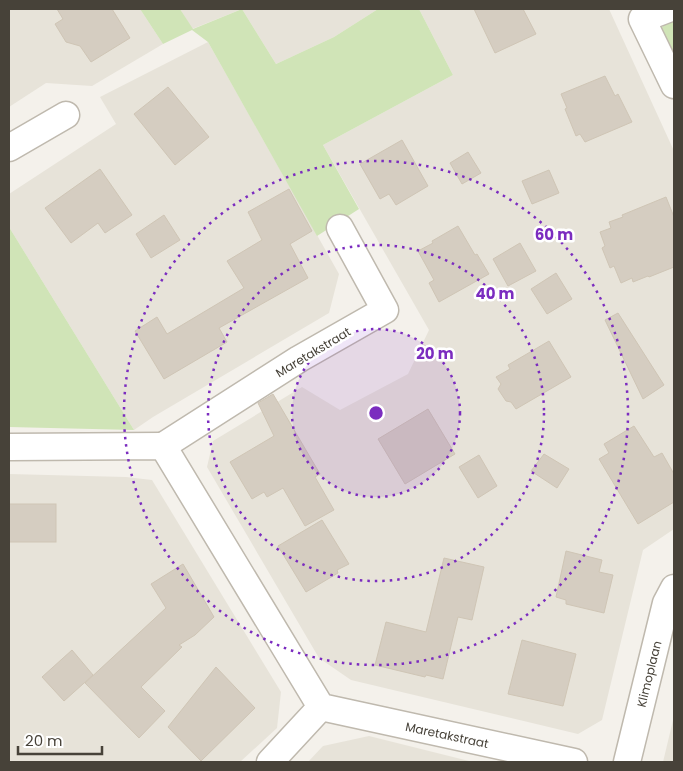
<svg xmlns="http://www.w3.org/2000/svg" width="683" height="771" font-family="Poppins,sans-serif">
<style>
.residential{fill:#e7e3d9}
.green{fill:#d0e4b7}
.building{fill:#d5cdc1;stroke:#cfc5b5}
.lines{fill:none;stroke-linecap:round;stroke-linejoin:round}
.minor-casing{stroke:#bfb9ae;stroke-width:29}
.minor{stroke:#fff;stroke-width:26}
.ring{fill:none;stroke:#7b2cbf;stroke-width:2.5;stroke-dasharray:2.5 5}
.labels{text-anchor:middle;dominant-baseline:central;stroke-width:5;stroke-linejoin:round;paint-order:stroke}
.street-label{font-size:12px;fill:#474239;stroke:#fff}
.centre{fill:#7b2cbf;stroke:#fff;stroke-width:2.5}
.ring-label{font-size:15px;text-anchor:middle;font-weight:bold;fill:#7b2cbf;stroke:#fff;stroke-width:5;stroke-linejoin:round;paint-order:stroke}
</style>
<rect width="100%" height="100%" fill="#f4f1eb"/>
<!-- residential -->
<g class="residential">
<polygon points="9,9 140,9 163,44 92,86 46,83 9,107"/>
<polygon points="180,9 378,9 334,37 276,64 242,9 192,29"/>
<polygon points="419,9 609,9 674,151 674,529 643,550 602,720 578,734 351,680 319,658 207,467 213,441 302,387 340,410 408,374 429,330 323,145 453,75"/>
<polygon points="208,42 339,274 329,313 153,417 134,430 9,227 9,194 116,124 100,97"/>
<polygon points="9,474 126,477 152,480 281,692 277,728 240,762 9,762"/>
<polygon points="674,716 674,762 663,762"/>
<polygon points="369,736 473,762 308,762 323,746"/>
</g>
<!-- green -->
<g class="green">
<polygon points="140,9 180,9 193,29 242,9 276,64 334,37 378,9 419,9 453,75 323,145 359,209 317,236 208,42 192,30 163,44"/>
<polygon points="674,17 674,61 660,30 668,19"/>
<polygon points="9,227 134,430 9,427"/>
</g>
<!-- building -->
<g class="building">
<polygon points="57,9 112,9 130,38 91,62 80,46 66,42 55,24 63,19"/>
<polygon points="474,9 523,9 536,34 495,53"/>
<polygon points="605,76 615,96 618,94 632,122 585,142 580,134 576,136 565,109 567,108 561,94"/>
<polygon points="168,87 209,137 175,165 134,114"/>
<polygon points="402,140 428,186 396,205 389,194 380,199 360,164"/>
<polygon points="468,152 481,173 462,184 450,163"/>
<polygon points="100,169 132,215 105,233 98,223 71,243 45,208"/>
<polygon points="549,170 559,193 532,204 522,181"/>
<polygon points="289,189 312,231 290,244 308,278 219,328 227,342 164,379 135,331 157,317 167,334 244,288 227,261 262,240 248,212"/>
<polygon points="666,197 674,217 674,267 649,277 648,276 633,282 632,278 621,283 614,266 610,268 602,248 605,246 600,232 611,228 609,222 623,217 622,215"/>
<polygon points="164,215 180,240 151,258 136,234"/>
<polygon points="458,226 475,255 477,254 489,274 439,302 429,283 434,280 418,251 433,243 432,241"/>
<polygon points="520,243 536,271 508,286 493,259"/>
<polygon points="556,273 572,299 547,314 531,289"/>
<polygon points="618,313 664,385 643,399 605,320"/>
<polygon points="549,341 571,377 516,409 511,402 506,401 498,389 501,384 496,377 510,369 508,365"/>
<polygon points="273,394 320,474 315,477 334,510 305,526 283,488 267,497 264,492 252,499 230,462 274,436 258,403"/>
<polygon points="428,409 455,454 405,484 378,439"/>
<polygon points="634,426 654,457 662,453 674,474 674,502 638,524 599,459 609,453 604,444"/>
<polygon points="544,454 569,469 557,488 531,471"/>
<polygon points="479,455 497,486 478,498 459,467"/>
<rect x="9" y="504" width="47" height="38"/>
<polygon points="322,520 349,564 337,570 338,573 306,592 278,546"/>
<polygon points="566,551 602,560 599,572 613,575 604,613 566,604 566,600 556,597"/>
<polygon points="444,558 484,567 472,620 458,617 443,679 426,675 425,677 375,665 386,622 426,632"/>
<polygon points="183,564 214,617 195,635 179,645 182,647 141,687 165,711 139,738 85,683 166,608 151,584"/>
<polygon points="522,640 576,654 563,706 508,694"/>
<polygon points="72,650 93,675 64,701 42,677"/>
<polygon points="216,667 255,708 201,761 168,727"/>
</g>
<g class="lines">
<!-- minor casing -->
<g class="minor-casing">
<g id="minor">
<polyline points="668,9 642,19 674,85"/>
<polyline points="9,148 66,115"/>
<polyline points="163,446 299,359 385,310 340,228"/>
<polyline points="9,447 163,446 321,707 574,762"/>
<polyline points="270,762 321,707"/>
<polyline points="627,762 666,603 674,588"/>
</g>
</g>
<!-- minor -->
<use href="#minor" class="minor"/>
</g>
<!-- distance rings -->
<circle cx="376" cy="413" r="84" fill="#7b2cbf" fill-opacity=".12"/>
<g class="ring">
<circle cx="376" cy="413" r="84"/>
<circle cx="376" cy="413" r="168"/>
<circle cx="376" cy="413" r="252"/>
</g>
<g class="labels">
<!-- street labels -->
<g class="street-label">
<text transform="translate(313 352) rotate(-31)">Maretakstraat</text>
<text transform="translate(649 674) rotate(-76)">Klimoplaan</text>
<text transform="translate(447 735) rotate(12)">Maretakstraat</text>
</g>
</g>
<circle cx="376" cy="413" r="8" class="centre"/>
<g class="ring-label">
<text x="554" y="240">60 m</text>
<text x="495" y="299">40 m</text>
<text x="435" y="359">20 m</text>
</g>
<!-- border -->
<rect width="683" height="771" fill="none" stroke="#474239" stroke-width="20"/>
<!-- scale -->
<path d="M18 746v8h84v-8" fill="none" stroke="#474239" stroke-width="2.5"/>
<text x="25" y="746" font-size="15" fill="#474239" stroke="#ffffff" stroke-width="4" paint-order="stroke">20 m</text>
</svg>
